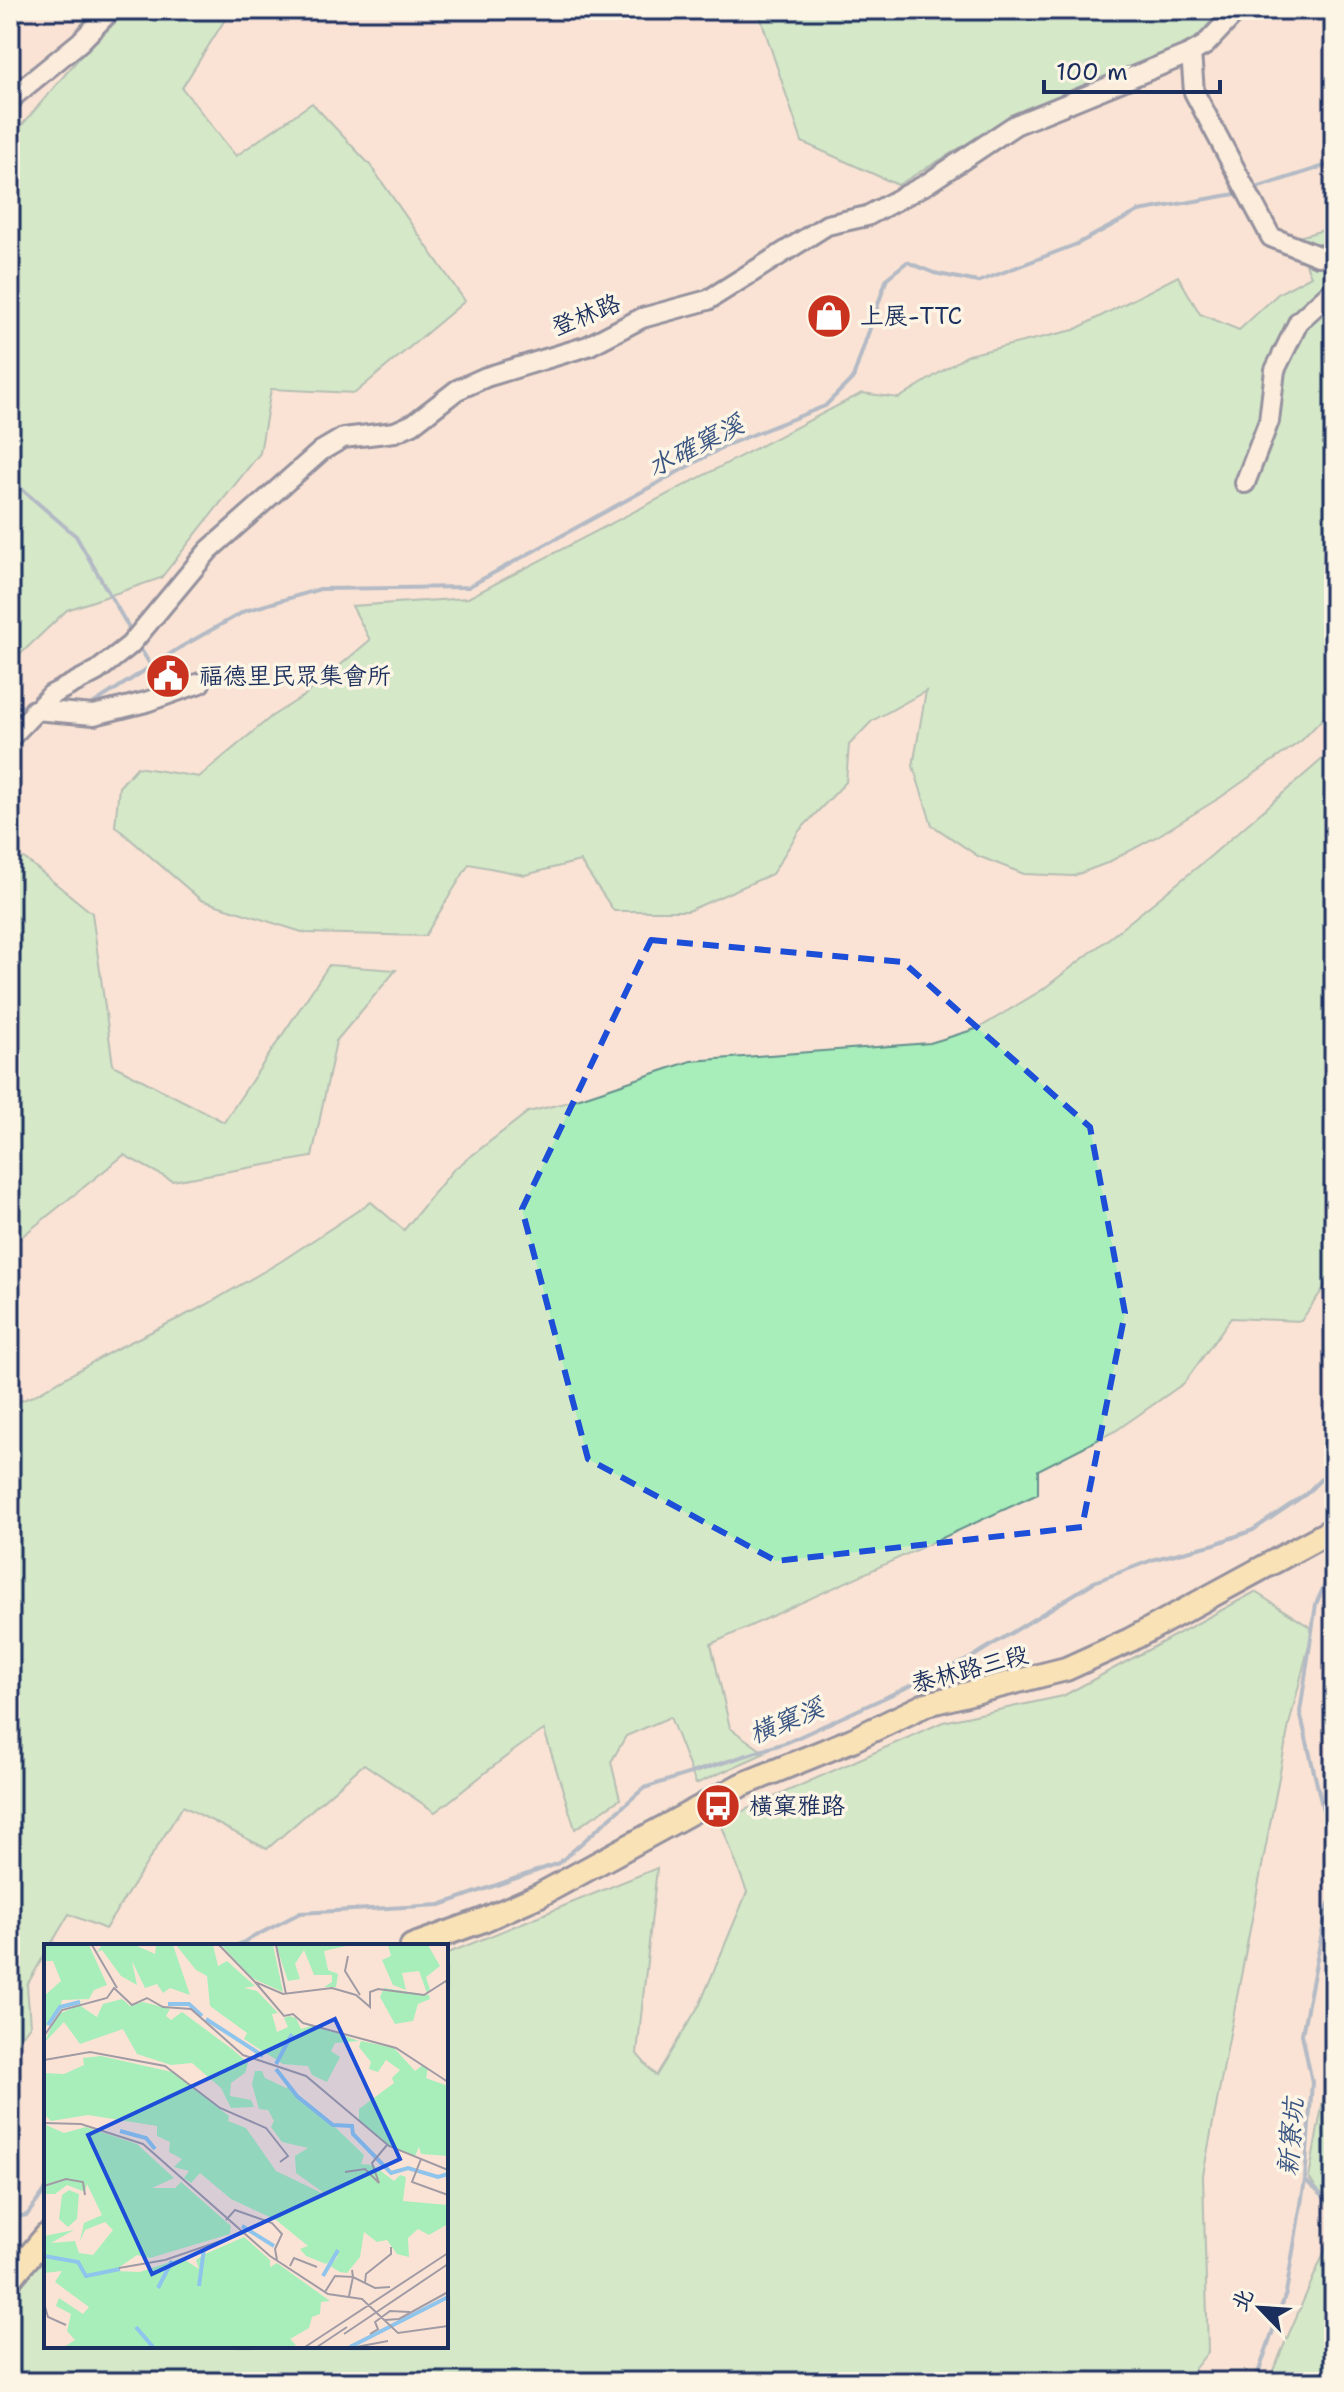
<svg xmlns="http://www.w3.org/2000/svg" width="1344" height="2392" font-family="'Shantell Sans','LXGW WenKai TC',sans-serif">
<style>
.green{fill:#a8eeba;stroke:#628e8c;stroke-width:2}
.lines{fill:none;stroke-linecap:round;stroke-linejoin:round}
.stream{stroke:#6188b3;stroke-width:4}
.minor-casing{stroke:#1b2f5e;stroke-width:24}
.major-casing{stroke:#1b2f5e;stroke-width:28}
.minor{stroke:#fcf5e5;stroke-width:18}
.major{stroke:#fadf96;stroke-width:22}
.marked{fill:none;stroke:#1d4ed8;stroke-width:6;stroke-dasharray:16 10;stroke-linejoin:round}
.labels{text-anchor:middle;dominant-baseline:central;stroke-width:7;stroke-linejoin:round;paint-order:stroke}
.street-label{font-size:24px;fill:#1b2f5e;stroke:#fcf5e5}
.poi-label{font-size:24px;fill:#1b2f5e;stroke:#fcf5e5;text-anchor:start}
.water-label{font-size:26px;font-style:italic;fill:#385482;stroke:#fcf5e5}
.inset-river{fill:none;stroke:#8fc4ec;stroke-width:4}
.inset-road{fill:none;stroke:#a19ba5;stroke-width:2}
.view{fill:#1d4ed8;fill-opacity:0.15;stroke:#1d4ed8;stroke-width:4}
.inset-edge{fill:none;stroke:#1b2f5e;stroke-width:4}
</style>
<rect width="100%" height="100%" fill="#fae3d4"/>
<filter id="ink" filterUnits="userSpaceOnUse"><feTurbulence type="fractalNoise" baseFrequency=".0125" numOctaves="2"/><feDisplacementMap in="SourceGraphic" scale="16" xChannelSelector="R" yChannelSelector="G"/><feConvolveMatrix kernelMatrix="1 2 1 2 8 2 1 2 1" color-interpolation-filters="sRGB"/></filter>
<g filter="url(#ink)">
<!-- green -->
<g class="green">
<polygon points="128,10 231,10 182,88 236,156 312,103 370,165 465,301 355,393 271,389 260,453 161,578 67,610 10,664 10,139 80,57"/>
<polygon points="758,10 1221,10 1192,43 1025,109 898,185 802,142"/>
<polygon points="1334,227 1334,707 1301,741 1221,797 1156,837 1107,863 1073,876 1024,874 978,856 932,825 913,766 926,691 872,721 849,745 846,782 799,831 772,874 688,911 614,911 580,861 525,875 469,864 425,936 305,933 201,900 115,826 119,787 137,767 199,777 272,716 304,696 370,640 352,606 468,598 862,393 899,398 968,355 1074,330 1178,276 1200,314 1239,330 1279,293 1311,276 1295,238"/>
<path d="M1334 749V1273L1301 1321 1231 1318 1184 1383 1117 1430 1038 1470V1494L711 1644 730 1728 765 1753 696 1784 670 1717 626 1736 611 1762 620 1799 575 1829 544 1730C505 1754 472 1785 435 1812L364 1764 267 1849 183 1806 105 1929 69 1914 50 1946H46V1952L27 1985 30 2025 10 2052V1405L33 1396 114 1350 206 1305 280 1262 371 1202 404 1230 453 1170 528 1112 565 1103 691 1061 930 1043 979 1028 1042 990 1112 936 1205 861Z"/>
<polygon points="24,858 92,913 113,1065 224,1122 329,965 396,970 336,1041 312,1157 172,1181 124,1155 10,1246 10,862"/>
<polygon points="1255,1592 1313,1629 1289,1725 1203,2175 1208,2352 1184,2382 10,2382 10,2299 46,2254 46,2346 446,2346 446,1954 657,1868 637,2054 656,2076 700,2004 747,1892 720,1821 943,1722 1063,1696"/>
<polygon points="1324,2095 1334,2097 1334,2213 1309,2178"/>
<polygon points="1334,2230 1334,2382 1268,2382"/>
</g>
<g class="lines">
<!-- stream -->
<g class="stream">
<polyline points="1253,189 1334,163"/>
<polyline points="10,479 76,536 133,635"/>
<polyline points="137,643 151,666"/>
<polyline points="10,706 28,707"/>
<polyline points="88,707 181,647 245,611 320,589 468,587 727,445 825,406 853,378 887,278 907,262 934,273 978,282 1077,244 1139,211 1241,193"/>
<polyline points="1322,1478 1334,1509"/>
<polyline points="1334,1564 1316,1604 1300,1712 1334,1857"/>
<polyline points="236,1946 300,1913 440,1905 559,1863 644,1788 788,1742 969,1659 1094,1582 1155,1559 1215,1544 1253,1530 1306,1494 1334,1466"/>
<polyline points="1306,2181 1334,2206"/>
<polyline points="10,2218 27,2215 46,2189"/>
<polyline points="1255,2382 1286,2293 1305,2180 1312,2082 1302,2034 1327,1908 1334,1893"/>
</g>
<!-- minor casing -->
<g class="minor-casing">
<g id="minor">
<polyline points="1191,53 1194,92 1271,237 1318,256 1334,254"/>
<polyline points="10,102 15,95 80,42 111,10"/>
<polyline points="1245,483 1269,421 1275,370 1299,321 1334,289"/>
<polyline points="34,710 94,715 146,702 200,683"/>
<polyline points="10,738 51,695 97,671 130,645 209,550 321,451 343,438 395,432 413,424 457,390 486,377 588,346 642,318 708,300 827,225 867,216 925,185 1015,125 1191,53 1205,45 1238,10"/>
</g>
</g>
<!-- major casing -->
<g class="major-casing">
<g id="major">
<polyline points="412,1946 481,1921 540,1895 741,1785 852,1740 927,1704 1066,1669 1130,1640 1334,1529"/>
<polyline points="10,2279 46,2236"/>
</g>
</g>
<!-- minor -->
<use href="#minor" class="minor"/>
<!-- major -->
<use href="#major" class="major"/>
</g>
</g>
<!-- marked area -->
<path d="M0 0H1344V2392H0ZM651 940 903 962 1090 1127 1125 1313 1082 1527 776 1561 588 1459 522 1209Z" fill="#fae3d4" fill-opacity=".55" fill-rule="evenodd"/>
<path class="marked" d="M651 940 903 962 1090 1127 1125 1313 1082 1527 776 1561 588 1459 522 1209Z"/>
<!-- icons -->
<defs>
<g id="shop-disc" transform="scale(2.3)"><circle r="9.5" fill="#c8321e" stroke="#fcf5e5"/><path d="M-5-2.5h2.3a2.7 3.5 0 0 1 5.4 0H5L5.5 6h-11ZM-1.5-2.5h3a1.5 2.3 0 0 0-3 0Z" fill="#fff"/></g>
<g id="civic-disc" transform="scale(2.3)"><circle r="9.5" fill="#c8321e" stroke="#fcf5e5"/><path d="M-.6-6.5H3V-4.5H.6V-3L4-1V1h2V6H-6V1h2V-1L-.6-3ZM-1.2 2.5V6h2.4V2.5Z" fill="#fff"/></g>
<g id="bus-disc" transform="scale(2.3)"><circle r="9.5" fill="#c8321e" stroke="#fcf5e5"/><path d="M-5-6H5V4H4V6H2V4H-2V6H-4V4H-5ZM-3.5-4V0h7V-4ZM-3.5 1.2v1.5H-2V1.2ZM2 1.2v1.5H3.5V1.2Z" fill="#fff"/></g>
</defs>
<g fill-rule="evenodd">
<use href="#shop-disc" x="829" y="316"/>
<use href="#civic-disc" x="168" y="676"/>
<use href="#bus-disc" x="718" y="1806"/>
</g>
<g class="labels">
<!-- street labels -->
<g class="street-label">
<text transform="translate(586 315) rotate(-22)">登林路</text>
<text transform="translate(970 1669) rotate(-15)">泰林路三段</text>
</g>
<!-- poi labels -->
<g class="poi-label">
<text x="860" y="316">上展-TTC</text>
<text x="199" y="676">福德里民眾集會所</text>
<text x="749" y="1806">橫窠雅路</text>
</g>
<!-- water labels -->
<g class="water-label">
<text transform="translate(695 445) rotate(-27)">水確窠溪</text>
<text transform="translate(786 1720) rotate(-22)">橫窠溪</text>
<text transform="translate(1290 2137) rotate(-85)">新寮坑</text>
</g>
</g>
<!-- overview -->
<g transform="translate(44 1944)">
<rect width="404" height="404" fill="#fae3d4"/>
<path d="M0 1H45L63 41 50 46 45 55 18 56 17 61 41 57 18 64 0 85V52L17 37 9 17H0ZM58 1H91L111 10 112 1H129L146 51 126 44 119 49 113 40 101 44 88 17 93 41 77 32 58 6 53 8ZM132 1H169L174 22 183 17 211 42 200 44 213 47 234 69 228 70 233 88 244 83 240 74 245 72 252 74 257 85 270 81 315 97 291 99 287 107 296 113 283 138 268 131 264 122 239 120 200 95 203 89 166 62 163 32 152 26ZM177 1H229L239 48 208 34ZM232 1H307L280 7 284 26 294 30 292 43H280L288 38V31H270L260 6 251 20 256 35 244 37ZM344 1H384L396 22 382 33 386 46 383 49 375 27 358 29 362 46 349 41 338 16 347 12ZM340 44 385 51 386 55 374 60 369 77 351 80 336 53ZM78 55 86 62 99 58 126 65 122 72 127 76 138 68 188 105 204 119 201 129 187 139 186 152 207 156 210 163 187 164 177 144 148 119 127 121 93 110 79 85 36 100 20 78 0 99 13 71 35 61 53 73 59 60ZM317 97 350 104 371 127 379 121 384 124 382 134 404 142V212L377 210 375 203 371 212 344 201 315 177V165L350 139 348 134 356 126 342 116 334 128 325 125 327 118 315 103ZM57 112 128 128 185 172 184 177 202 184 232 227 284 252 252 229 251 212 264 204 238 198 227 183 230 177 224 166 215 165 208 140 211 127H218L221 134 242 144 246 141 252 153 292 184 320 211 317 220 329 221 350 237 356 231 362 233 359 257 404 261V280L385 291 374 285 364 294 365 313 353 310 343 296 333 298 320 288 316 313 303 329 296 328 286 322 295 311 282 320 262 312 256 305 264 302 232 276 187 255 156 229 147 239 140 234 145 227 130 223 138 215 125 208 126 198 113 192V182L44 171 7 177 0 170V129L20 130 40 121 39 114ZM0 180 20 189 42 183 93 200 130 234 108 244H131L137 238 187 282 186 290 106 314 93 311 70 327 96 328 138 314 155 325 152 316 159 311 200 293 226 316V323L233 319 286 357 277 358 276 370 268 373 265 384 246 395 252 401 247 403H20L31 396 23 387 27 370 12 362 15 354 39 370 45 363 11 338 18 327 0 329V292L30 286 7 299 31 297 35 309 49 311 69 286 61 278 41 286 36 297 40 279 58 271 43 240 41 248 23 241 11 250H0ZM25 246 35 250 33 275 24 283 15 275 18 251Z" fill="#a8eeba"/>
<path class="inset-river" d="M124 60H145L158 72M162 75 219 112M4 81 16 63 36 58M232 120 248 90M232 125 253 152 289 181 308 182 309 190 347 229 364 224 394 233 404 230M76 187 102 194 111 205M198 282 230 302M0 312 34 318 42 332 76 325M279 332 294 306M155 342 160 305M114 344 128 317M92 383 109 403M306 403 404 353"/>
<path class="inset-road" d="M48 1 73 44M175 1 211 38 239 50 288 44 312 51 326 63V48L334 45 380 51 402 37 404 42M232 1 242 50M304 12 301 27 316 51M211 38 240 72 249 70 259 79 352 104 404 138M0 92 18 66 63 54 70 44 88 61 103 54 119 63 147 65 199 111 262 132 345 202 404 226M0 116 46 108 121 122 176 164 222 184 244 212 236 218M0 179 37 180 99 200 226 312 284 350 318 355 354 389 404 382M377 215 368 238 404 251M301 228 321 225 335 239 328 219 343 201M0 242 22 235 39 238 41 251M182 276 191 266 228 279 238 290 231 305 233 316M246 322 250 314 273 323M75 324 121 316 200 289M321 339 322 330 347 310V303M281 348 291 332 309 333 308 326M305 352 309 333 331 344 346 343M0 359 4 373 22 381M341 376 355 375 404 348M300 390 404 320M326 390 334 385 331 378 346 367 366 368M261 403 404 309M273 403 303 383M312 403 344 397"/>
<path class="view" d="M291 75 356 215 108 330 44 191Z"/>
<rect width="404" height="404" class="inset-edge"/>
</g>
<!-- margin -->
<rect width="1344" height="2392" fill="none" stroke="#fcf5e5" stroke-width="40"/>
<rect x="20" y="20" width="1304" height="2352" fill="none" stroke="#1b2f5e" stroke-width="3" filter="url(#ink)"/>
<!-- north arrow -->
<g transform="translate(1260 2308) rotate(295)" stroke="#fcf5e5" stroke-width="6" paint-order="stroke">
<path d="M0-6L14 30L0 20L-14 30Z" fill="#1b2f5e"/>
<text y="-12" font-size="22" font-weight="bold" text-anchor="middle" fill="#1b2f5e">北</text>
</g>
<!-- scale -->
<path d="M1044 80v12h176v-12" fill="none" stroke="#1b2f5e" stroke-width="4"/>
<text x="1056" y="80" font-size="24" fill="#1b2f5e" stroke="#fcf5e5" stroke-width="6" paint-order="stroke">100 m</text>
</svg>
